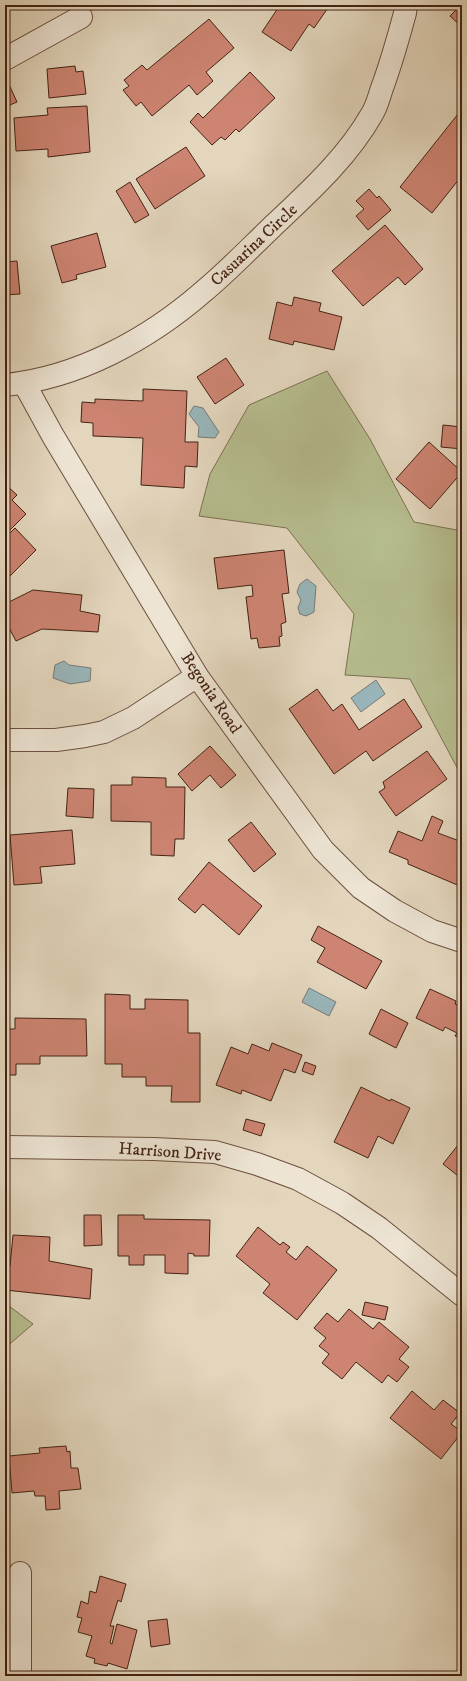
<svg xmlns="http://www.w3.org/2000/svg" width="467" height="1681" font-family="'IM FELL DW Pica',serif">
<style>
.green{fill:#b6bd8f;stroke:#7d7051}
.water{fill:#99b6bb;stroke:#777b78}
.building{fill:#cd8472;stroke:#442313}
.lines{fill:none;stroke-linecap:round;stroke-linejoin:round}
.minor-casing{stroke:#6c503e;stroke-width:24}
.minor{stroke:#ede4d4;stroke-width:22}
.labels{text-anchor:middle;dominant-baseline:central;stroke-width:3;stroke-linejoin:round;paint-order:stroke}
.street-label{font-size:17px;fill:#442313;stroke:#ede4d4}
</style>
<rect width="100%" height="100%" fill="#e3d6bd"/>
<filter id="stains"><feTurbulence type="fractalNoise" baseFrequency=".005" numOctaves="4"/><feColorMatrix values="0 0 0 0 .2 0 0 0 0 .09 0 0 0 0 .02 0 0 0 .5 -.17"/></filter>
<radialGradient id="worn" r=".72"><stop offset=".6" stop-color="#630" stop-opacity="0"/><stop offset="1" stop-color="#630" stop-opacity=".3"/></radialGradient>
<!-- green -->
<g class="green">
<polygon points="327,371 370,439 414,522 462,531 462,777 410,679 345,675 354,614 287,528 199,516 210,474 249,405"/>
<polygon points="5,1303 33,1324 5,1348"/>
</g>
<!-- water -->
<g class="water">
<polygon points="194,406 203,408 219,432 215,438 198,437 199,427 189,414"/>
<polygon points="307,579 316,586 314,612 306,616 300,614 298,608 301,600 297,592 300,584"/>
<polygon points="64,661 69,665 91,668 90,681 70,684 53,678 55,665"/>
<polygon points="376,680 385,694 361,712 351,698"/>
<polygon points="309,988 336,1002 329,1016 302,1002"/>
</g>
<!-- building -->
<g class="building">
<polygon points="280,5 330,5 314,28 309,24 291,51 262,32"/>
<polygon points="461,5 462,5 462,27 450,16"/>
<polygon points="209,19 234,48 206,72 213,81 197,95 189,85 152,116 141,102 136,106 123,90 129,86 124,80 142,65 147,70"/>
<polygon points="75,66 76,72 83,71 86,94 49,98 47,69"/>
<polygon points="250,72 275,98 239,132 236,129 225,140 221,137 212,145 190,122 198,113 203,118"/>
<polygon points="5,78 6,78 17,102 5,107"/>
<polygon points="87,106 90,152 48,157 48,149 16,151 14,118 48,115 47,108"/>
<polygon points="458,114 462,117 462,180 460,178 432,213 400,187"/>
<polygon points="186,147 205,176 155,209 136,179"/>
<polygon points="130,182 149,215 135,223 116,191"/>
<polygon points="369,189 377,198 379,196 391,210 368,230 356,216 364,209 356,201"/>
<polygon points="385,225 423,269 405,285 398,277 363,306 332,271"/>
<polygon points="97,233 106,267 76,275 77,279 62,283 51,246"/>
<polygon points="17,261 20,294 5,295 5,262"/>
<polygon points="294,297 321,303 319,311 342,317 334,350 294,341 293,345 269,339 277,302 292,306"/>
<polygon points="226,358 244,385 215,404 197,377"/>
<polygon points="143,389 187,391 185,442 198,442 197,467 185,466 184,488 141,485 143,438 93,436 93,423 81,422 82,402 95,403 95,399 143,401"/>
<polygon points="443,425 462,427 462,449 441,447"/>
<polygon points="429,442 462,472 430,509 396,479"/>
<polygon points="5,484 17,495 12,500 26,514 5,535"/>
<polygon points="15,528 36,550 5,581 5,538"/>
<polygon points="284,550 289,593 282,594 286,622 281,624 282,636 279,637 280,646 259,648 257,638 251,639 246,597 253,596 252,585 218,589 214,558"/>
<polygon points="33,590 82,595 80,611 100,615 98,632 42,629 16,641 5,620 5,604"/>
<polygon points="317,689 333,711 342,704 359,730 404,699 422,727 373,761 366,751 334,774 289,709"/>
<polygon points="210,746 236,775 221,788 210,775 192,791 178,774"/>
<polygon points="427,751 447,779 396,816 379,792 385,788 383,782"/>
<polygon points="132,777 166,778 166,787 185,787 184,839 175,839 174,856 151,855 151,822 111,821 111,785 132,785"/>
<polygon points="68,788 94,789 93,818 66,816"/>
<polygon points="432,816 443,821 438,833 462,842 462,887 408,864 408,860 389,852 398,831 422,841"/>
<polygon points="251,822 276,854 254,872 228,840"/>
<polygon points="72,830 75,864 40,867 42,883 14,885 10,835"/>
<polygon points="209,862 262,906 239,935 203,904 195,913 178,899"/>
<polygon points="318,926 382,961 366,989 317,962 325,948 311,940"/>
<polygon points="430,989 456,1001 455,1004 462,1007 462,1039 455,1036 457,1033 445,1027 443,1031 416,1018"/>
<polygon points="105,994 130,995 130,1009 145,1009 145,999 188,1000 188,1033 200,1033 200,1102 171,1102 172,1086 146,1086 146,1077 122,1077 122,1064 105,1064"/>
<polygon points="381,1009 408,1023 396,1048 369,1034"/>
<polygon points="15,1018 86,1019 87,1056 40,1056 40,1064 16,1064 16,1075 5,1075 5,1029 15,1029"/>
<polygon points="272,1043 302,1055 295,1073 284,1069 271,1101 242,1090 241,1094 216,1085 231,1047 248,1054 252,1044 269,1051"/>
<polygon points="305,1062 316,1066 313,1075 302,1071"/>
<polygon points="361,1087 390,1101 391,1099 410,1108 393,1144 378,1136 368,1158 334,1142"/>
<polygon points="246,1119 265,1124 261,1136 243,1130"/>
<polygon points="462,1140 462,1179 443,1164"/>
<polygon points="84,1215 101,1215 102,1245 84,1246"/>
<polygon points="118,1215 144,1215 144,1219 210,1220 209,1256 194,1256 194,1254 188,1253 188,1274 165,1273 165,1255 144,1255 144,1265 129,1265 129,1256 118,1256"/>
<polygon points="258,1227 280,1245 283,1242 290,1247 286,1252 296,1260 307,1246 337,1270 297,1320 263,1293 270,1284 236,1256"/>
<polygon points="13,1235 50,1237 49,1261 92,1269 90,1299 5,1290 5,1266 10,1266"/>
<polygon points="365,1302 388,1307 385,1320 362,1315"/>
<polygon points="349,1309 373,1329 379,1322 409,1347 399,1359 409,1367 397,1382 388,1375 382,1383 356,1362 342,1379 322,1363 329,1354 319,1346 326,1338 314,1328 327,1313 338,1322"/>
<polygon points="412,1391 434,1410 443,1400 460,1413 451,1424 462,1432 441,1459 390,1418"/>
<polygon points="66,1446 67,1452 70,1451 71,1468 78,1468 81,1489 59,1491 60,1509 46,1510 45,1496 35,1496 34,1491 12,1493 9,1456 40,1453 39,1448"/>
<polygon points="100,1576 126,1584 121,1602 118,1600 110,1626 114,1626 110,1643 112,1644 117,1624 137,1630 127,1669 108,1663 107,1666 94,1663 95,1659 86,1656 92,1636 78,1632 82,1618 77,1617 81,1601 88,1604 90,1591 96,1593"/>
<polygon points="167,1619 170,1644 151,1647 148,1621"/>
</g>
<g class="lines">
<!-- minor casing -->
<g class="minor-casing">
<g id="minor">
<polyline points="5,59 81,17"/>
<polyline points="24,383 53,436 197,676 323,850 361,888 395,911 432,931 462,941"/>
<path d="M5 385C78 378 149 339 204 291 228 271 250 248 272 227 309 192 347 158 372 114 377 106 379 97 382 88 391 64 398 39 405 13L406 5"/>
<polyline points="5,740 56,740 85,736 104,732 133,718 197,676"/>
<polyline points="5,1147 154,1149 215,1152 257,1164 298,1179 342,1203 379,1228 462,1295"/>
<polyline points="20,1676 20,1573"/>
</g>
</g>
<!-- minor -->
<use href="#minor" class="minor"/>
</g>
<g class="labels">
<!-- street labels -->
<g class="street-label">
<text transform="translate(254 245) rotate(-43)">Casuarina Circle</text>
<text transform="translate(211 693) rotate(56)">Begonia Road</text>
<text transform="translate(170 1152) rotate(4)">Harrison Drive</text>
</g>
</g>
<!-- margin -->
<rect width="467" height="1681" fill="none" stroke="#e3d6bd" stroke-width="20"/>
<rect x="6" y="6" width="455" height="1669" fill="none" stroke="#442313" stroke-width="2"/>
<rect x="10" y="10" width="447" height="1661" fill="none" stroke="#442313"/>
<rect width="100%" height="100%" filter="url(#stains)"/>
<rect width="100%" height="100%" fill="url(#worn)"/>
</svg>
